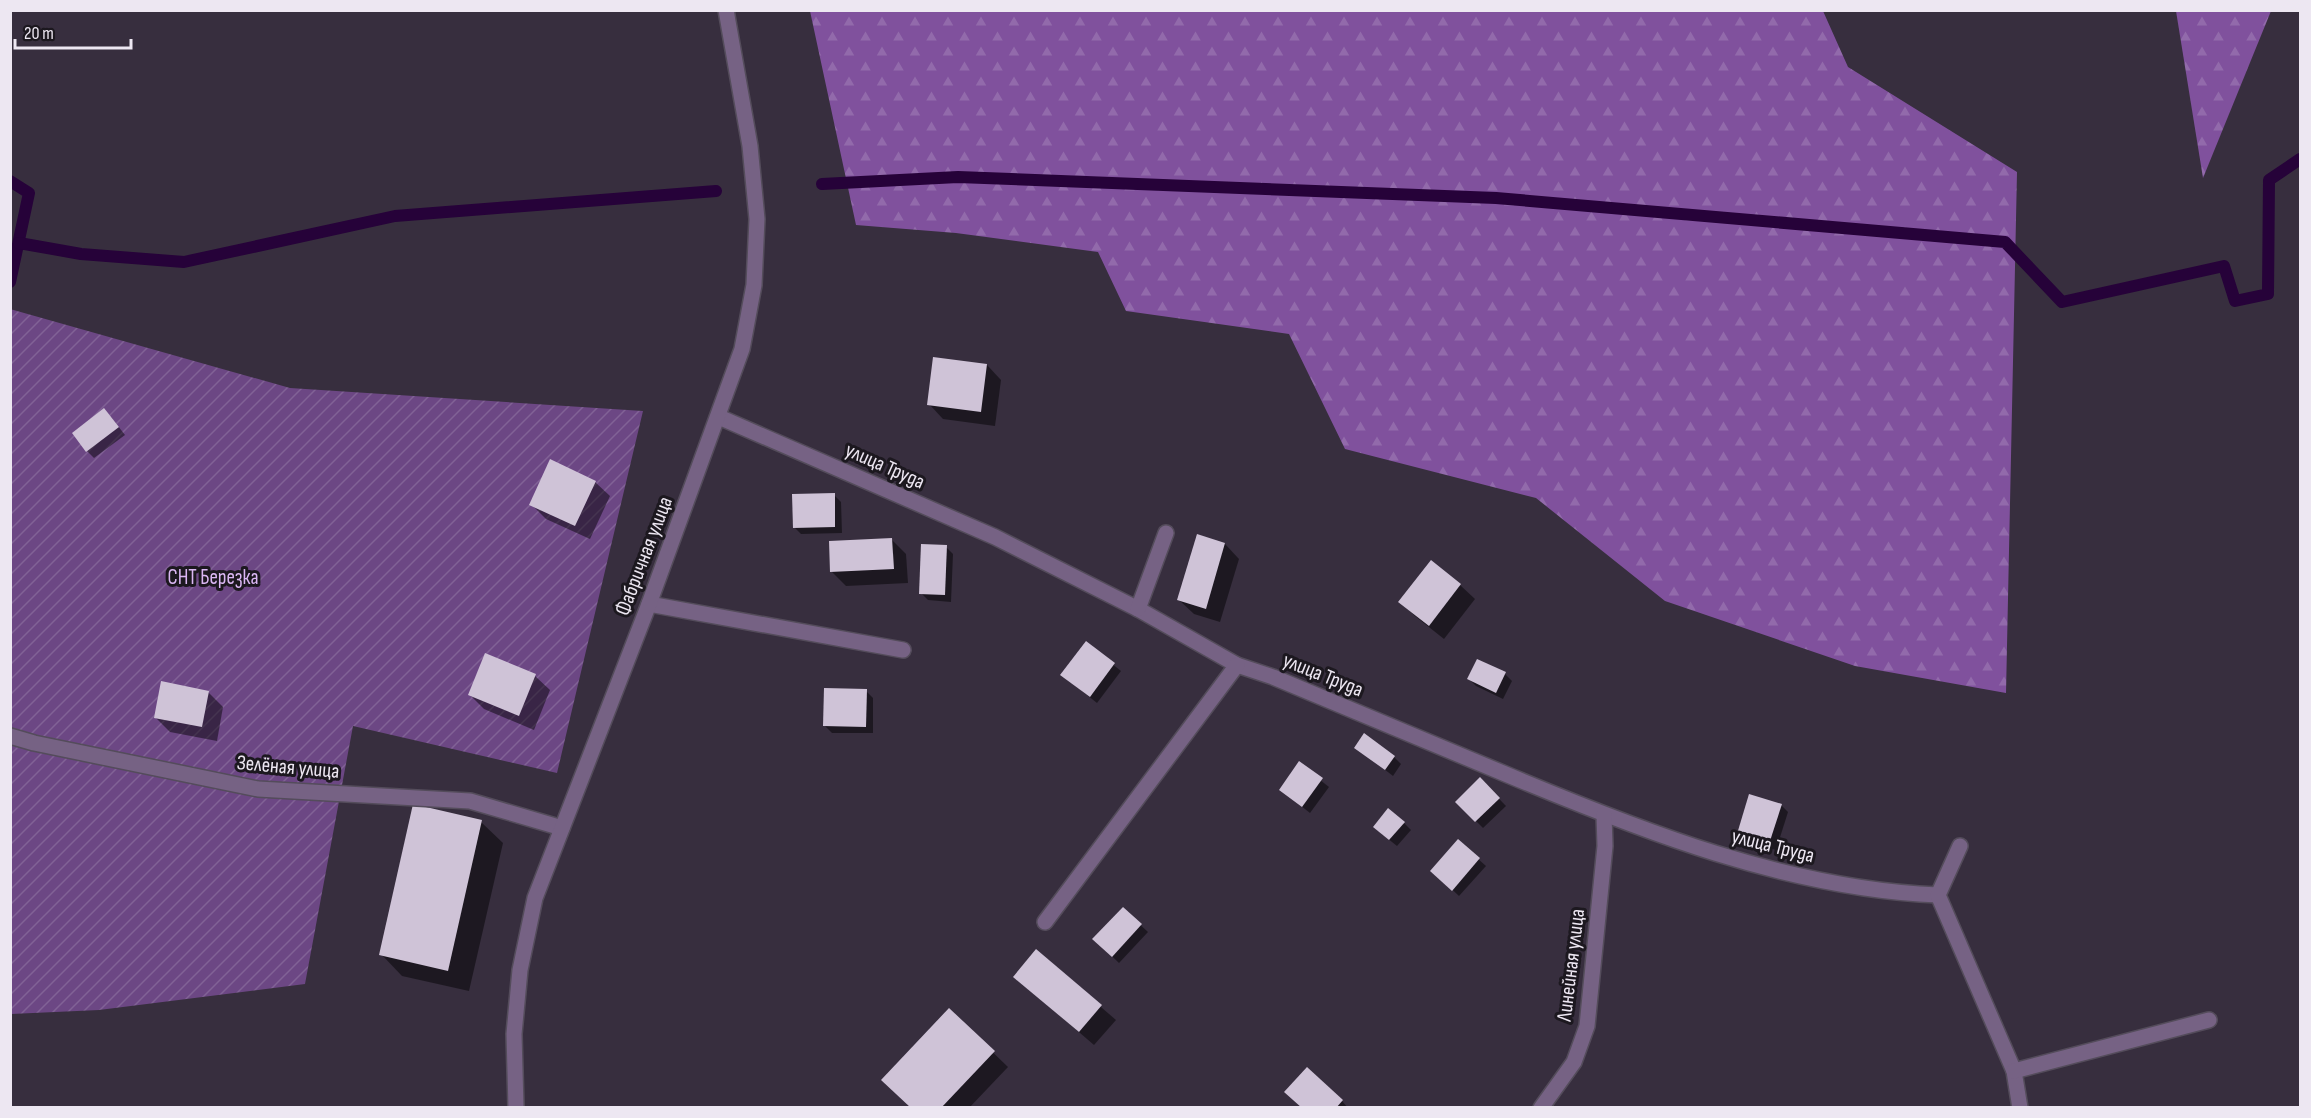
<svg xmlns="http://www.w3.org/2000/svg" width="2311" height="1118" font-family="'Sofia Sans Condensed',sans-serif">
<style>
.forest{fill:url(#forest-firs)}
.garden{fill:url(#garden-furrows)}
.shadow{fill:#0007}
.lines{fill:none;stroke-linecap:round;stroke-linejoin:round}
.stream{stroke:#260239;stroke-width:12}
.building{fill:#cfc3d7}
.minor-casing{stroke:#544c5b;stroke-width:18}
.minor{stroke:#766284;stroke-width:15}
.labels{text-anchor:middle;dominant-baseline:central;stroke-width:6;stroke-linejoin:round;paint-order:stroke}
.street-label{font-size:21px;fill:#ede7f2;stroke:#1c181f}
.park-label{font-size:21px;fill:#dbb7f4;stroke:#1c181f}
</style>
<defs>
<pattern id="forest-firs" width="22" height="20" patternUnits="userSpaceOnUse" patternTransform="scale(1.5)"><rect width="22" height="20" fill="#80519d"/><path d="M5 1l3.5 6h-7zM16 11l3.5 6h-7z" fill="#926aab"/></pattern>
<pattern id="garden-furrows" width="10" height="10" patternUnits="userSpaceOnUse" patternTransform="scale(1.5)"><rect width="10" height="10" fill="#6c4784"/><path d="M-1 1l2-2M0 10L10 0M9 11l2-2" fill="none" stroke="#816296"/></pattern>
</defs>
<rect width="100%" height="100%" fill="#372e3e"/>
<!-- forest -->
<g class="forest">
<polygon points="810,11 1823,11 1848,67 2017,172 2006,693 1855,666 1665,601 1536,498 1345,449 1289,334 1126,311 1098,252 956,233 856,225"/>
<polygon points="2176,11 2271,11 2203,178"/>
</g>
<!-- garden -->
<polygon class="garden" points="10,309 290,388 643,411 557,773 353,726 305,984 99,1010 11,1014"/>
<!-- shadow -->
<g class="shadow">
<polygon points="987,365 1001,380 995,426 943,419 929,404"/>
<polygon points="111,417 125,435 94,458 87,451"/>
<polygon points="595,482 610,496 590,539 546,519 531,504"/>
<polygon points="834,495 841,502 842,533 801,534 794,527"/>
<polygon points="1198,536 1225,544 1239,559 1220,622 1194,614 1179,600"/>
<polygon points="891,539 906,554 908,583 846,586 832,572"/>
<polygon points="946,547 953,554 951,602 928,600 921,593"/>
<polygon points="1460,585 1475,599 1444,639 1415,616 1400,602"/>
<polygon points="1086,643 1121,671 1097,703 1062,675"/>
<polygon points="486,655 535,676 550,690 534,730 484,709 470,695"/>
<polygon points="1505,674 1512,681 1503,699 1476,686 1469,679"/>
<polygon points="866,691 873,698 873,733 832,733 825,726"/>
<polygon points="208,692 223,707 217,741 170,732 155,717"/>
<polygon points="1356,747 1394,757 1401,764 1393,776"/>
<polygon points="1300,764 1329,787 1310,813 1281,790"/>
<polygon points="1480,779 1506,806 1483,828 1457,802"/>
<polygon points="1781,805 1788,812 1776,850 1745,841 1738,834"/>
<polygon points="481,822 503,843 469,991 402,976 381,954"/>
<polygon points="1404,823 1411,830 1397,846 1382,834"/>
<polygon points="1458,841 1486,866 1459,896 1439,877"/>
<polygon points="1123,909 1148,932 1119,963 1094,939"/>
<polygon points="1036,951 1116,1020 1094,1045 1015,977"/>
<polygon points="949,1010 1008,1067 969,1108 912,1108"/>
<polygon points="1342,1101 1348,1108 1303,1108"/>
</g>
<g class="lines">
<!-- stream -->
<g class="stream">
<polyline points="10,181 29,193 10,282"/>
<polyline points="822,184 958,177 1496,198 2005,242 2062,302 2224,266 2235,301 2268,294 2269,180 2300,159"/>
<polyline points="19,243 81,254 184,262 395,216 716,191"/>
</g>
</g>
<!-- building -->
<g class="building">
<polygon points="933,357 987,364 981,412 927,405"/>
<polygon points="104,408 119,427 86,452 72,433"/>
<polygon points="550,459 596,481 575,526 529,505"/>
<polygon points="835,493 835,527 793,528 792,494"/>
<polygon points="1197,534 1225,543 1206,609 1177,600"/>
<polygon points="892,538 894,569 830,572 829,541"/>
<polygon points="921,544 947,545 945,595 919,594"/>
<polygon points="1431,560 1461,584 1429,626 1398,602"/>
<polygon points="1086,641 1115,663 1090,697 1060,675"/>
<polygon points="485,653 536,674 519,716 468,695"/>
<polygon points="1477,659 1506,672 1496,693 1467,679"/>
<polygon points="161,681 209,691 202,727 154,718"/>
<polygon points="824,688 867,689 866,727 823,726"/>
<polygon points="1364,733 1395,756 1385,770 1354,748"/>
<polygon points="1299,761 1323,778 1302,807 1279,790"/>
<polygon points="1480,777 1500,798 1475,822 1455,802"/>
<polygon points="1749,794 1782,804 1769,844 1737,834"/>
<polygon points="413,804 482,820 448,971 379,955"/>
<polygon points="1388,808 1405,822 1389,840 1373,827"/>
<polygon points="1458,839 1480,858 1452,891 1430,871"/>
<polygon points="1123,907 1142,924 1112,957 1092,939"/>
<polygon points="1036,949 1102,1005 1079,1032 1013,977"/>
<polygon points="949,1008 995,1051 941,1108 911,1108 881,1080"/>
<polygon points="1307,1067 1343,1100 1336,1108 1302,1108 1284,1092"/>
</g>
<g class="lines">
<!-- minor casing -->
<g class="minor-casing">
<g id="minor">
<path d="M719 417 995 537 1138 609 1237 665 1273 677C1350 709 1427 741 1503 773 1639 830 1788 889 1938 895"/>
<polyline points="649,604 903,650"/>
<polyline points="1138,609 1166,533"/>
<polyline points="10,736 34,743 258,789 470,801 562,828"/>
<polyline points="1960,846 1938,895 2014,1071 2020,1108"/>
<polyline points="1045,922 1237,665"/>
<polyline points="2014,1071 2209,1020"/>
<polyline points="516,1108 514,1034 520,970 535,898 649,604 742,349 754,285 757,219 750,146 726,10"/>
<polyline points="1541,1108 1574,1062 1587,1026 1605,846 1604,815"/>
</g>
</g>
<!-- minor -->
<use href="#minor" class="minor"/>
</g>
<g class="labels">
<!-- street labels -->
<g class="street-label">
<text transform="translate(885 466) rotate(24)">улица Труда</text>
<text transform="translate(644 556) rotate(-69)">Фабричная улица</text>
<text transform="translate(1323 675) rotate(22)">улица Труда</text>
<text transform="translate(288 767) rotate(5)">Зелёная улица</text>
<text transform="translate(1773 846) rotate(14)">улица Труда</text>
<text transform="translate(1571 965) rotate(-83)">Линейная улица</text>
</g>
<!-- park labels -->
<g class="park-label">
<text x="213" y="577">СНТ Березка</text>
</g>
</g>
<!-- border -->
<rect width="2311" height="1118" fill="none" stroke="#ede7f2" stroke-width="24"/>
<!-- scale -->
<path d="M15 39v9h116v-9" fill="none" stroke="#ede7f2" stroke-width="3"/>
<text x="24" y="39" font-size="18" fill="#ede7f2" stroke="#1c181f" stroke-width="4.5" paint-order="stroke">20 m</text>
</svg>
